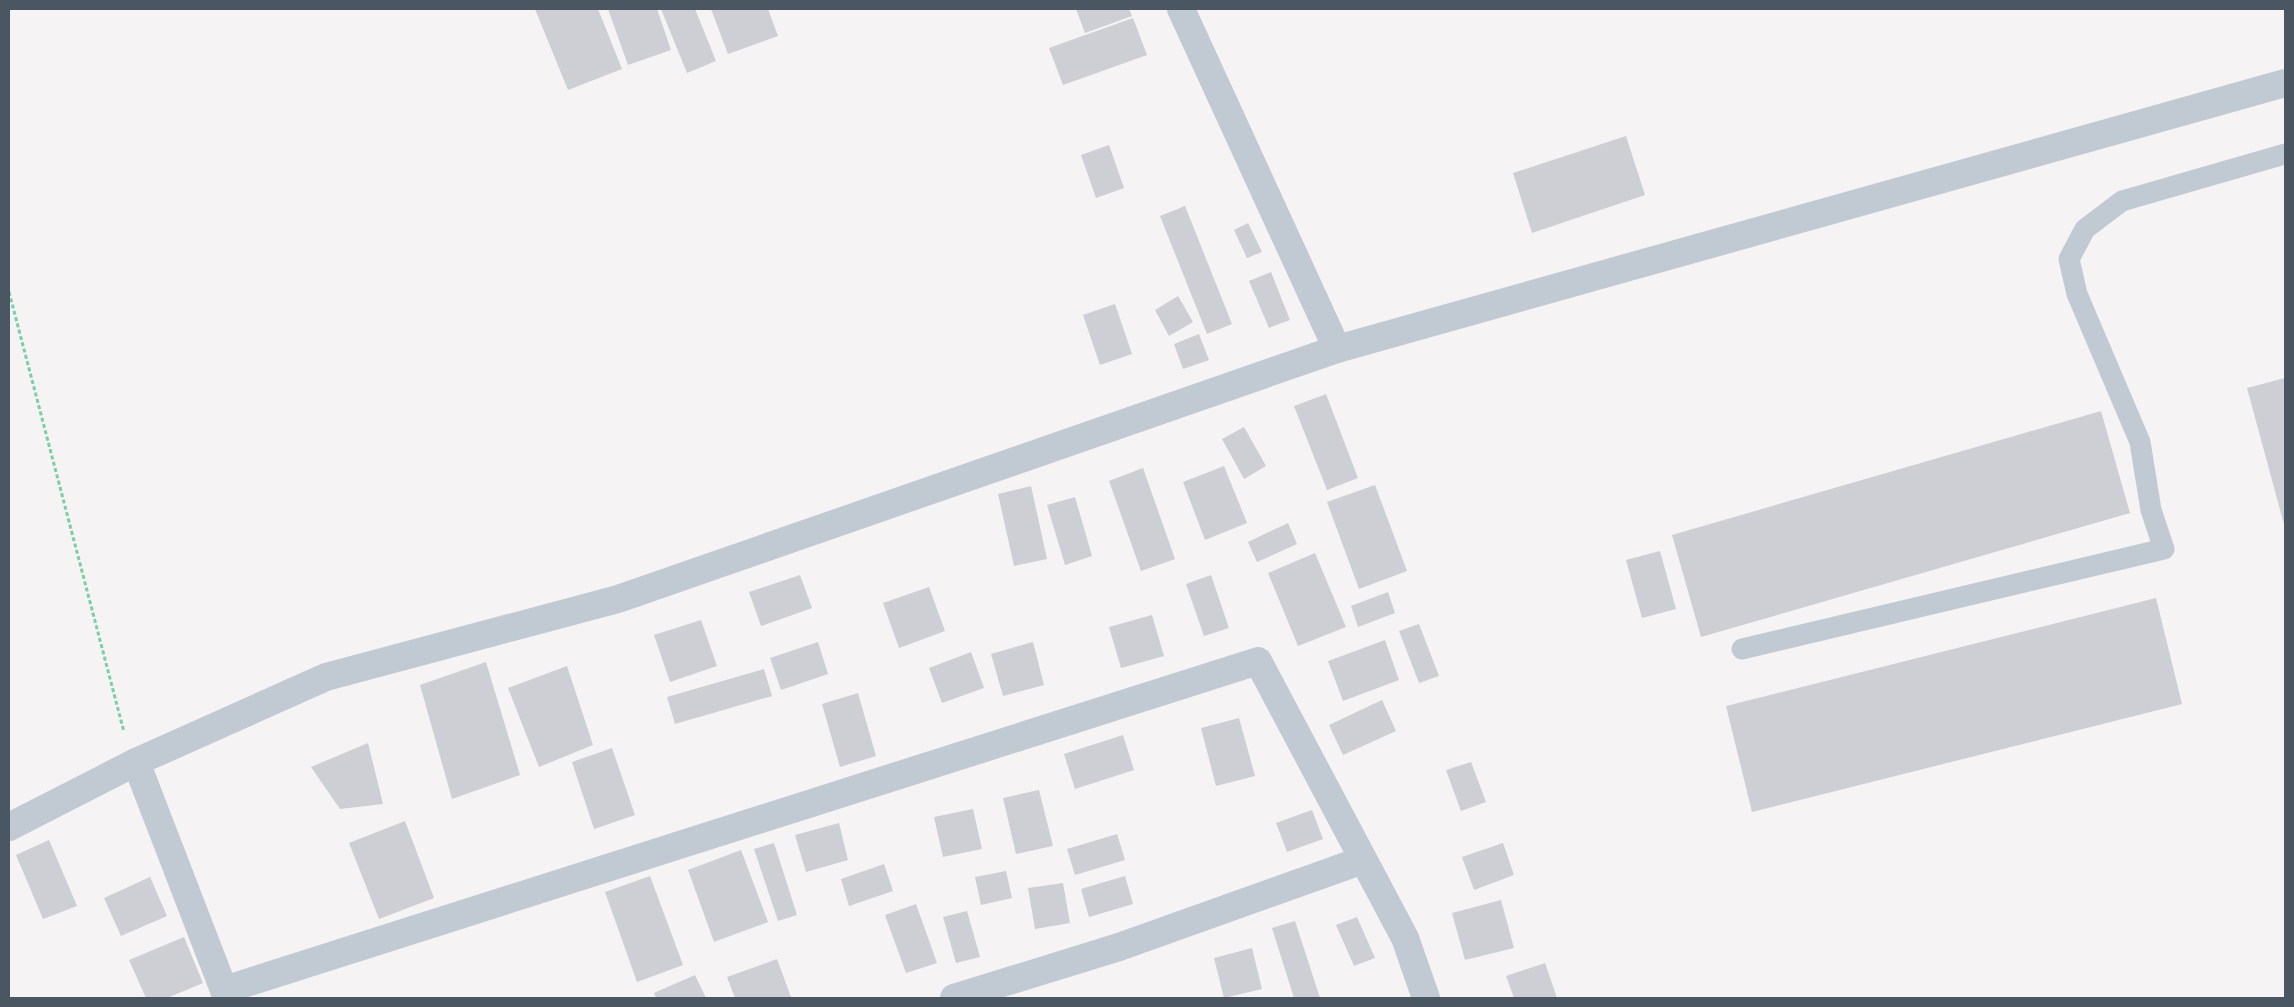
<svg xmlns="http://www.w3.org/2000/svg" width="2294" height="1007" font-family="Quicksand,sans-serif">
<style>
.building{fill:#cdcfd5}
.lines{fill:none;stroke-linecap:round;stroke-linejoin:round}
.path{stroke:#7ad0a6;stroke-width:3;stroke-dasharray:4 2.5;stroke-linecap:butt}
.service{stroke:#c1cad2;stroke-width:21}
.minor{stroke:#c1cad2;stroke-width:28}
</style>
<rect width="100%" height="100%" fill="#f5f3f3"/>
<!-- building -->
<g class="building">
<polygon points="535,9 598,9 622,69 568,90"/>
<polygon points="608,9 657,9 671,50 628,65"/>
<polygon points="661,9 695,9 716,61 687,73"/>
<polygon points="711,9 768,9 778,36 728,54"/>
<polygon points="1076,9 1129,9 1132,16 1085,33"/>
<polygon points="1133,18 1147,55 1063,85 1049,48"/>
<polygon points="1626,136 1645,195 1532,233 1513,173"/>
<polygon points="1109,145 1124,188 1096,198 1081,155"/>
<polygon points="1185,206 1232,324 1207,334 1160,216"/>
<polygon points="1248,223 1262,252 1247,258 1234,230"/>
<polygon points="1271,272 1290,320 1269,328 1249,281"/>
<polygon points="1178,296 1193,322 1169,336 1155,310"/>
<polygon points="1115,304 1132,354 1100,365 1083,315"/>
<polygon points="1199,334 1209,360 1183,369 1174,344"/>
<polygon points="2285,378 2285,528 2247,388"/>
<polygon points="1326,394 1358,478 1327,490 1294,406"/>
<polygon points="2101,411 2130,513 1701,637 1672,535"/>
<polygon points="1244,427 1266,466 1244,479 1222,439"/>
<polygon points="1224,466 1247,523 1205,540 1183,482"/>
<polygon points="1143,468 1175,559 1141,571 1109,481"/>
<polygon points="1375,485 1407,571 1359,589 1327,502"/>
<polygon points="1031,486 1047,559 1014,566 998,494"/>
<polygon points="1075,497 1092,556 1065,565 1047,505"/>
<polygon points="1288,523 1297,544 1257,562 1248,542"/>
<polygon points="1660,551 1676,609 1642,618 1626,560"/>
<polygon points="1315,553 1346,627 1298,646 1268,573"/>
<polygon points="800,575 812,608 761,626 749,592"/>
<polygon points="1211,575 1229,628 1204,636 1186,584"/>
<polygon points="929,587 945,631 899,648 883,603"/>
<polygon points="1388,592 1395,613 1358,627 1351,606"/>
<polygon points="2156,598 2182,704 1752,812 1726,706"/>
<polygon points="1152,615 1164,656 1121,668 1109,627"/>
<polygon points="701,620 717,666 670,682 654,635"/>
<polygon points="1419,624 1439,676 1419,683 1399,631"/>
<polygon points="1385,640 1399,680 1343,701 1328,661"/>
<polygon points="818,642 828,674 781,690 770,658"/>
<polygon points="1033,642 1044,685 1003,696 991,654"/>
<polygon points="971,652 984,688 942,703 929,668"/>
<polygon points="486,662 520,775 452,799 420,685"/>
<polygon points="567,666 593,745 539,767 508,688"/>
<polygon points="764,669 772,696 675,724 667,697"/>
<polygon points="858,693 876,756 840,767 822,704"/>
<polygon points="1382,700 1396,731 1343,755 1329,725"/>
<polygon points="1239,718 1255,776 1216,786 1201,728"/>
<polygon points="1123,735 1134,770 1075,789 1064,754"/>
<polygon points="368,743 383,804 340,809 311,767"/>
<polygon points="612,748 635,815 594,829 572,762"/>
<polygon points="1471,762 1486,802 1461,811 1446,770"/>
<polygon points="1039,790 1053,846 1016,854 1003,798"/>
<polygon points="973,809 982,849 943,857 934,817"/>
<polygon points="1312,810 1323,839 1287,852 1276,823"/>
<polygon points="405,821 434,898 379,919 349,843"/>
<polygon points="839,823 848,860 806,872 795,835"/>
<polygon points="1117,834 1125,860 1075,875 1067,849"/>
<polygon points="49,840 77,906 43,919 16,855"/>
<polygon points="774,843 797,915 778,921 754,849"/>
<polygon points="1503,843 1514,875 1474,890 1462,857"/>
<polygon points="741,850 768,922 714,942 688,870"/>
<polygon points="884,864 893,891 849,906 841,879"/>
<polygon points="1006,871 1012,898 981,905 975,877"/>
<polygon points="650,876 683,965 637,982 605,892"/>
<polygon points="1125,876 1133,904 1089,917 1081,889"/>
<polygon points="150,877 167,916 121,936 104,898"/>
<polygon points="1063,883 1070,923 1035,929 1028,888"/>
<polygon points="1501,900 1514,948 1465,960 1452,913"/>
<polygon points="916,904 937,963 906,973 885,915"/>
<polygon points="967,911 980,957 956,963 943,917"/>
<polygon points="1357,917 1375,958 1354,966 1336,925"/>
<polygon points="1295,921 1320,998 1294,998 1272,928"/>
<polygon points="184,937 203,983 167,998 146,998 129,960"/>
<polygon points="1252,948 1262,989 1224,998 1214,958"/>
<polygon points="777,959 791,997 735,998 727,977"/>
<polygon points="1545,963 1557,998 1514,998 1506,976"/>
<polygon points="695,975 706,998 656,998 654,993"/>
</g>
<g class="lines">
<!-- path -->
<polyline class="path" points="9,292 124,732"/>
<!-- service -->
<polyline class="service" points="1742,649 2164,549 2151,510 2140,442 2077,294 2069,259 2085,229 2122,201 2285,154"/>
<!-- minor -->
<g class="minor">
<polyline points="1181,9 1337,349"/>
<polyline points="136,762 227,998"/>
<polyline points="9,827 136,762 326,677 618,599 1337,349 2285,83"/>
<polyline points="224,990 1258,661 1405,938 1426,998"/>
<polyline points="954,998 1119,947 1363,860"/>
</g>
</g>
<!-- border -->
<rect width="2294" height="1007" fill="none" stroke="#4a5661" stroke-width="20"/>
</svg>
